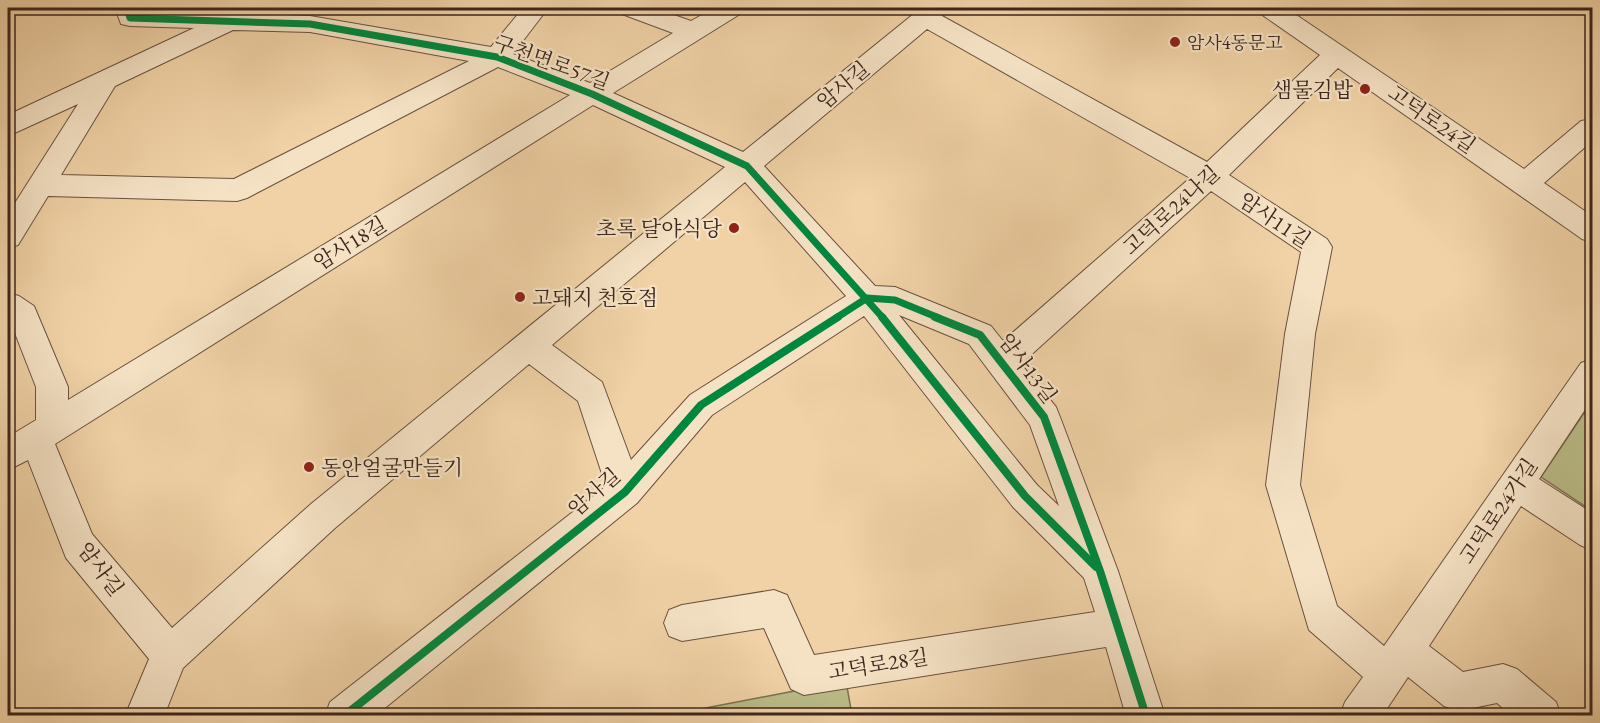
<svg xmlns="http://www.w3.org/2000/svg" width="1600" height="723" font-family="'EB Garamond','Noto Serif KR',serif">
<style>
.green{fill:#babc87;stroke:#7c7152;stroke-width:1.5}
.lines{fill:none;stroke-linecap:round;stroke-linejoin:round}
.minor-casing{stroke:#6a5140;stroke-width:2}
.minor{fill:#f5e2c5;fill-rule:evenodd}
.cycleway-far1-casing{stroke:#f5e2c5;stroke-width:10}
.cycleway-casing{stroke:#f5e2c5;stroke-width:12}
.cycleway-far1{stroke:#00873e;stroke-width:7}
.cycleway{stroke:#00873e;stroke-width:8}
.poi-dot{fill:#8f2418;stroke:#f5e2c5;stroke-width:2}
.labels{text-anchor:middle;dominant-baseline:central;stroke-width:4.5;stroke-linejoin:round;paint-order:stroke}
.far-poi-label{font-size:18px;fill:#3d261e;stroke:#f5e2c5;text-anchor:start}
.street-label{font-size:21px;fill:#3d261e;stroke:#f5e2c5}
.poi-label{font-size:21px;fill:#3d261e;stroke:#f5e2c5;text-anchor:end}
</style>
<rect width="100%" height="100%" fill="#f0d2a6"/>
<filter id="stains"><feTurbulence type="fractalNoise" baseFrequency=".00333" numOctaves="4"/><feColorMatrix values="0 0 0 0 .2 0 0 0 0 .09 0 0 0 0 .02 0 0 0 .5 -.17"/></filter>
<radialGradient id="worn" r=".72"><stop offset=".6" stop-color="#630" stop-opacity="0"/><stop offset="1" stop-color="#630" stop-opacity=".3"/></radialGradient>
<!-- green -->
<g class="green">
<polygon points="1592,401 1592,511 1541,477"/>
<polygon points="846,681 852,715 664,716"/>
</g>
<g class="lines">
<!-- minor casing -->
<g class="minor-casing">
<path id="minor" d="M115 8 310 16 491 47 523 8H548L513 54 590 83 673 33 622 14 619 8H654L691 21 714 8H743L740 14 613 93 743 152 921 8H948L942 16 1207 162 1320 55 1261 14 1258 8H1286L1524 169 1581 121 1592 119V141L1544 183 1592 216V242L1582 239 1338 68 1229 175 1327 239 1332 247 1315 334 1300 485 1337 606 1384 646 1581 363 1592 359V399L1539 479 1592 513V550L1580 545 1521 506 1429 646 1463 672 1503 664 1517 669 1556 702 1561 716H1512L1497 703 1458 711 1444 706 1408 677 1382 716H1340L1345 702 1363 677 1309 630 1266 485 1285 334 1301 252 1211 191 1021 364 1056 407 1060 417 1118 571 1165 716H1126L1106 647 804 695 791 689 764 628 682 641 669 636 664 623 669 610 682 605 774 590 787 595 814 655 1095 612 1084 578 1013 507 864 316 712 415 637 503 375 716H325L330 702 606 486 578 401 529 364 335 528 183 668 164 716H125L149 659 66 558 28 460 8 470V437L36 420V387L11 323 8 321V293L19 296 34 306 68 387V400L570 95 498 67 247 198 237 201 48 196 18 245 8 248V214L78 104 8 136V115L194 28 130 26 121 24ZM927 29 1190 178 1003 341 991 326 895 287 875 286 764 166ZM233 30 310 32 469 61 234 179 61 175 115 86ZM593 105 725 167 311 504 172 628 92 534 55 444ZM745 182 846 296 690 395 631 460 602 382 552 345ZM899 315 969 344 1030 425 1059 506 1037 485Z"/>
</g>
<!-- minor -->
<use href="#minor" class="minor"/>
<!-- cycleway-far1 casing -->
<g class="cycleway-far1-casing">
<g id="cycleway-far1">
<polyline points="127,8 130,18 310,24 497,57 592,94 747,166 883,318"/>
<polyline points="836,318 867,298 895,300 939,318"/>
</g>
</g>
<!-- cycleway casing -->
<g class="cycleway-casing">
<g id="cycleway">
<polyline points="882,317 1025,496 1096,567"/>
<polyline points="935,317 980,335 1044,417 1100,571 1146,716"/>
<polyline points="344,716 625,492 701,405 838,317"/>
</g>
</g>
<!-- cycleway-far1 -->
<use href="#cycleway-far1" class="cycleway-far1"/>
<!-- cycleway -->
<use href="#cycleway" class="cycleway"/>
</g>
<!-- markers -->
<g class="poi-dot">
<circle cx="1175" cy="42" r="6"/>
<circle cx="1365" cy="89" r="6"/>
<circle cx="734" cy="228" r="6"/>
<circle cx="520" cy="297" r="6"/>
<circle cx="309" cy="467" r="6"/>
</g>
<g class="labels">
<!-- far-poi labels -->
<g class="far-poi-label">
<text x="1187" y="42">암사4동문고</text>
</g>
<!-- street labels -->
<g class="street-label">
<text transform="translate(552 62) rotate(20)">구천면로57길</text>
<text transform="translate(843 85) rotate(-40)">암사길</text>
<text transform="translate(1432 119) rotate(35)">고덕로24길</text>
<text transform="translate(1171 210) rotate(-42)">고덕로24나길</text>
<text transform="translate(1275 220) rotate(34)">암사11길</text>
<text transform="translate(350 243) rotate(-32)">암사18길</text>
<text transform="translate(1028 368) rotate(53)">암사13길</text>
<text transform="translate(594 492) rotate(-41)">암사길</text>
<text transform="translate(1498 511) rotate(-56)">고덕로24가길</text>
<text transform="translate(101 569) rotate(53)">암사길</text>
<text transform="translate(878 664) rotate(-9)">고덕로28길</text>
</g>
<!-- poi labels -->
<g class="poi-label">
<text x="1353" y="89">샘물김밥</text>
<text x="722" y="228">초록 달야식당</text>
<text x="532" y="297" text-anchor="start">고돼지 천호점</text>
<text x="321" y="467" text-anchor="start">동안얼굴만들기</text>
</g>
</g>
<!-- margin -->
<rect width="1600" height="723" fill="none" stroke="#f0d2a6" stroke-width="30"/>
<rect x="9" y="9" width="1582" height="705" fill="none" stroke="#3d261e" stroke-width="3"/>
<rect x="15" y="15" width="1570" height="693" fill="none" stroke="#3d261e" stroke-width="1.5"/>
<rect width="100%" height="100%" filter="url(#stains)"/>
<rect width="100%" height="100%" fill="url(#worn)"/>
</svg>
